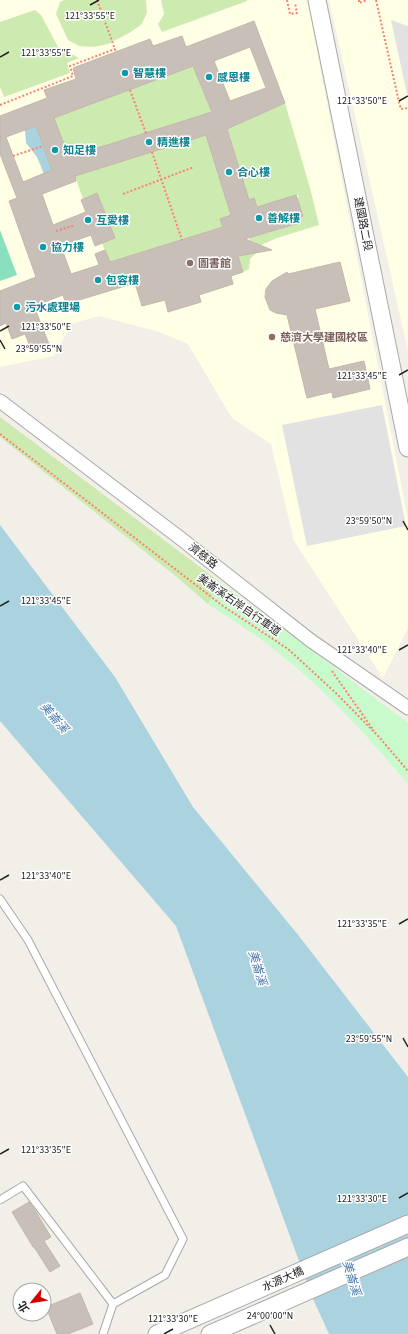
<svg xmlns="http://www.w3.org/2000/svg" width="408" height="1334" font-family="'Source Sans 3','Noto Sans TC',sans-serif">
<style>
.education{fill:#ffffe5}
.grass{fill:#cdebb0}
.park{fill:#c8facc}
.pitch{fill:#88e0be}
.parking{fill:#e2e2e2}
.water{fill:#aad3df}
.building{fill:#c7bfb8;stroke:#c4b6ab;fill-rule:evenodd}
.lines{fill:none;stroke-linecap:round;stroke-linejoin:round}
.service-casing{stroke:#a9a9a9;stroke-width:9}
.minor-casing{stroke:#a9a9a9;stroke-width:15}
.tertiary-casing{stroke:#a9a9a9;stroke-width:19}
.path{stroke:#fa8072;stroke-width:2;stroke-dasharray:2 2;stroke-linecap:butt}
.service{stroke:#fff;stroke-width:7}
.minor{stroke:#fff;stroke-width:13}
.tertiary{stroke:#fff;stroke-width:17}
.ticks{fill:none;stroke:#222;stroke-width:1.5}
.culture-dot{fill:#0f9aa8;stroke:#fff;stroke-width:1.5}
.education-dot{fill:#8d6e63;stroke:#fff;stroke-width:1.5}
.labels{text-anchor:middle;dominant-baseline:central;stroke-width:3;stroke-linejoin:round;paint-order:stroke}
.culture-label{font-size:11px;font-weight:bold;fill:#0d838f;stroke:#fff;text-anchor:start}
.street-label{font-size:11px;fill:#222;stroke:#fff}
.education-label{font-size:11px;font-weight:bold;fill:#785e54;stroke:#fff;text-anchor:start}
.water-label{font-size:12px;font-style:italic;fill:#4a7aab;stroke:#fff}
.ticks-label{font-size:10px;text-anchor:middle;fill:#222;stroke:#fff;stroke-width:3;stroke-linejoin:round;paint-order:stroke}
</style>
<rect width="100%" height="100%" fill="#f2efe9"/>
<!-- education -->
<g class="education">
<polygon points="0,0 307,0 408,520 408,628 383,678 294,541 271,444 232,418 188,344 156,331 99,316 71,324 54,356 0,367"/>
<polygon points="329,0 408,0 408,351"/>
</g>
<!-- grass -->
<g class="grass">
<polygon points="64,0 146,0 147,13 141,25 129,33 108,44 94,47 79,46 68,40 56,14 60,2"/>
<polygon points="161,0 247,0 247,1 162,32 158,24 164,14"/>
<polygon points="35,10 41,15 58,47 79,58 67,63 70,73 4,97 0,87 0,22"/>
<polygon points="193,66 212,112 69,157 54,118"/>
<polygon points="285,103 310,188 319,225 277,238 259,246 253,247 249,238 298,223 297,218 303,216 297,198 299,197 298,195 257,207 254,198 249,200 227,129"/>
<polygon points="218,131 248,210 221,219 223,227 110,262 102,243 115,238 97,193 83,199 75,176"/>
<polygon points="232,237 257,252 250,259 249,269 243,272"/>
<polygon points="0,417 220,582 208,604 178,578 0,437"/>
</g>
<!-- park -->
<path class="park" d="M220 582 408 723V784C369 738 328 692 280 654 258 636 232 620 208 604Z"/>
<!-- pitch -->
<polygon class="pitch" points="0,230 17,275 0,281"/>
<!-- parking -->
<g class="parking">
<polygon points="391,20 408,26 408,94 407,94"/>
<polygon points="382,405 406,526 307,546 282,425"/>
</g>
<!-- water -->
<g class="water">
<polygon points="36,126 52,170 44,174 37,157 26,143 25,130"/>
<polygon points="0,525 115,677 193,807 299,936 408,1077 408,1334 329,1334 313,1299 176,926 0,721"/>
</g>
<!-- building -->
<g class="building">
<path d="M254 21 285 103 227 129 249 200 254 198 257 207 296 195 303 216 297 218 299 223 245 239 272 250 238 256 243 272 231 276 233 284 199 295 201 302 168 312 165 300 142 306 135 283 66 304 63 295 34 306 49 344 32 351 25 334 12 339 6 323 0 326V291L36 277 9 201 17 198 0 154V116L47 98 44 90 76 79 73 68 150 39 153 46 182 36 186 47ZM250 47 266 88 230 101 214 61ZM193 66 212 112 69 157 54 118ZM36 126 52 170 23 182 6 137ZM206 135 231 215 220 219 223 227 110 262 105 250 95 254 99 265 71 274 61 246 91 235 95 246 115 238 97 193 81 200 86 212 53 225 42 194 76 181 75 176Z"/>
<polygon points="340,262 350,301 315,309 329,369 364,361 370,389 333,398 332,392 307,398 287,315 276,313 270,310 265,297 266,289 272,281 287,272 288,274"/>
<polygon points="29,1202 36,1212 51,1237 44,1241 60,1266 50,1272 34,1247 33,1247 12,1212"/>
<polygon points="80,1293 93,1324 68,1334 57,1334 46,1307"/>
</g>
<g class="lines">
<!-- service casing -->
<g class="service-casing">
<g id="service">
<polyline points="0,899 28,940 183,1239 165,1275 113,1304 103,1334"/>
<polyline points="0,1200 23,1186 113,1304"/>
</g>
</g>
<!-- minor casing -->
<g class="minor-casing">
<polyline id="minor" points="0,401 180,538 310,640 408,708"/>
</g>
<!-- tertiary casing -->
<g class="tertiary-casing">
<g id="tertiary">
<polyline points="317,0 408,448"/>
<polyline points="157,1334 408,1224"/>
<polyline points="210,1334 408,1247"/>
</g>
</g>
<!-- path -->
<g class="path">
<polyline points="97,0 116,52"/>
<polyline points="287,0 290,14 297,13 295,3"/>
<polyline points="359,0 359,3 367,0"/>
<polyline points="376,0 399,102 401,109 408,108"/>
<polyline points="130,90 146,133"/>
<polyline points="0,105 73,76 70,66 115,49"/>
<polyline points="152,152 182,240"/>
<polyline points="13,156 43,146"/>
<polyline points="123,194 194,167"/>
<polyline points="56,231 75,225"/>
<polyline points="0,434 223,606 288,649 337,694 379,737 408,771"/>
<polyline points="332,671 374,731"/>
</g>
<!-- service -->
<use href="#service" class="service"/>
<!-- minor -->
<use href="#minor" class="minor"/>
<!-- tertiary -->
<use href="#tertiary" class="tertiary"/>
</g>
<!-- ticks -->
<path class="ticks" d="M90 5 99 0M0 57 9 52M399 101 408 96M0 331 9 326M0 340 5 349M399 375 408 370M403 521 408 530M0 606 9 601M399 650 408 645M0 880 9 875M399 924 408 919M403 1038 408 1047M0 1154 9 1149M399 1198 408 1193M270 1325 275 1334M164 1334 173 1329"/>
<!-- markers -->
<g class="culture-dot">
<circle cx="125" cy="73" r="4"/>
<circle cx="209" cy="77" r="4"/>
<circle cx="149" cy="142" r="4"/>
<circle cx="55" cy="150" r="4"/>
<circle cx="229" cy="172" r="4"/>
<circle cx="259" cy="218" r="4"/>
<circle cx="88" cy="220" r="4"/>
<circle cx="43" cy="247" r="4"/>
<circle cx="98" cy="280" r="4"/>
<circle cx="17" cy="307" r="4"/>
</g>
<g class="education-dot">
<circle cx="190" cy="263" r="4"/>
<circle cx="272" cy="337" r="4"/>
</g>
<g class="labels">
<!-- culture labels -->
<g class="culture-label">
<text x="133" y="73">智慧樓</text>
<text x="217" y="77">感恩樓</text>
<text x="157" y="142">精進樓</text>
<text x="63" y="150">知足樓</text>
<text x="237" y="172">合心樓</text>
<text x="267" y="218">善解樓</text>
<text x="96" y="220">互愛樓</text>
<text x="51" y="247">協力樓</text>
<text x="106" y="280">包容樓</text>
<text x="25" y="307">污水處理場</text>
</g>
<!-- street labels -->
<g class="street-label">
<text transform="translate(363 224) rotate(79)">建國路二段</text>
<text transform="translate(203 556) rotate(38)">濟慈路</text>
<text transform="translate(239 605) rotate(35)">美崙溪右岸自行車道</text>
<text transform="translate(283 1279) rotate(-24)">水源大橋</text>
</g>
<!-- education labels -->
<g class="education-label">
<text x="198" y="263">圖書館</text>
<text x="280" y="337">慈濟大學建國校區</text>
</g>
<!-- water labels -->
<g class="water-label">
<text transform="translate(54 718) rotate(49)">美崙溪</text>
<text transform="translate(257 968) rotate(73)">美崙溪</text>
<text transform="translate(351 1278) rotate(73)">美崙溪</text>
</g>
</g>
<g class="ticks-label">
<text x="90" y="19">121°33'55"E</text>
<text x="46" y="56">121°33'55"E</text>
<text x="362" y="104">121°33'50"E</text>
<text x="46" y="330">121°33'50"E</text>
<text x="39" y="352">23°59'55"N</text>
<text x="362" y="379">121°33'45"E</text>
<text x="369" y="524">23°59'50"N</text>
<text x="46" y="604">121°33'45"E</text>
<text x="362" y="653">121°33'40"E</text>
<text x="46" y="879">121°33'40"E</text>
<text x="362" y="927">121°33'35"E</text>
<text x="369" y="1042">23°59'55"N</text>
<text x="46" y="1153">121°33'35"E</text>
<text x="362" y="1202">121°33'30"E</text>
<text x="270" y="1319">24°00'00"N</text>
<text x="173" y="1322">121°33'30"E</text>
</g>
<!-- north arrow -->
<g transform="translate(32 1302) rotate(240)"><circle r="19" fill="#ffffff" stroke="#a7a7a7"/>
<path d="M0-3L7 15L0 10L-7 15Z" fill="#d40000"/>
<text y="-6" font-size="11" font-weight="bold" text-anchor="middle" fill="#222222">北</text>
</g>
</svg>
